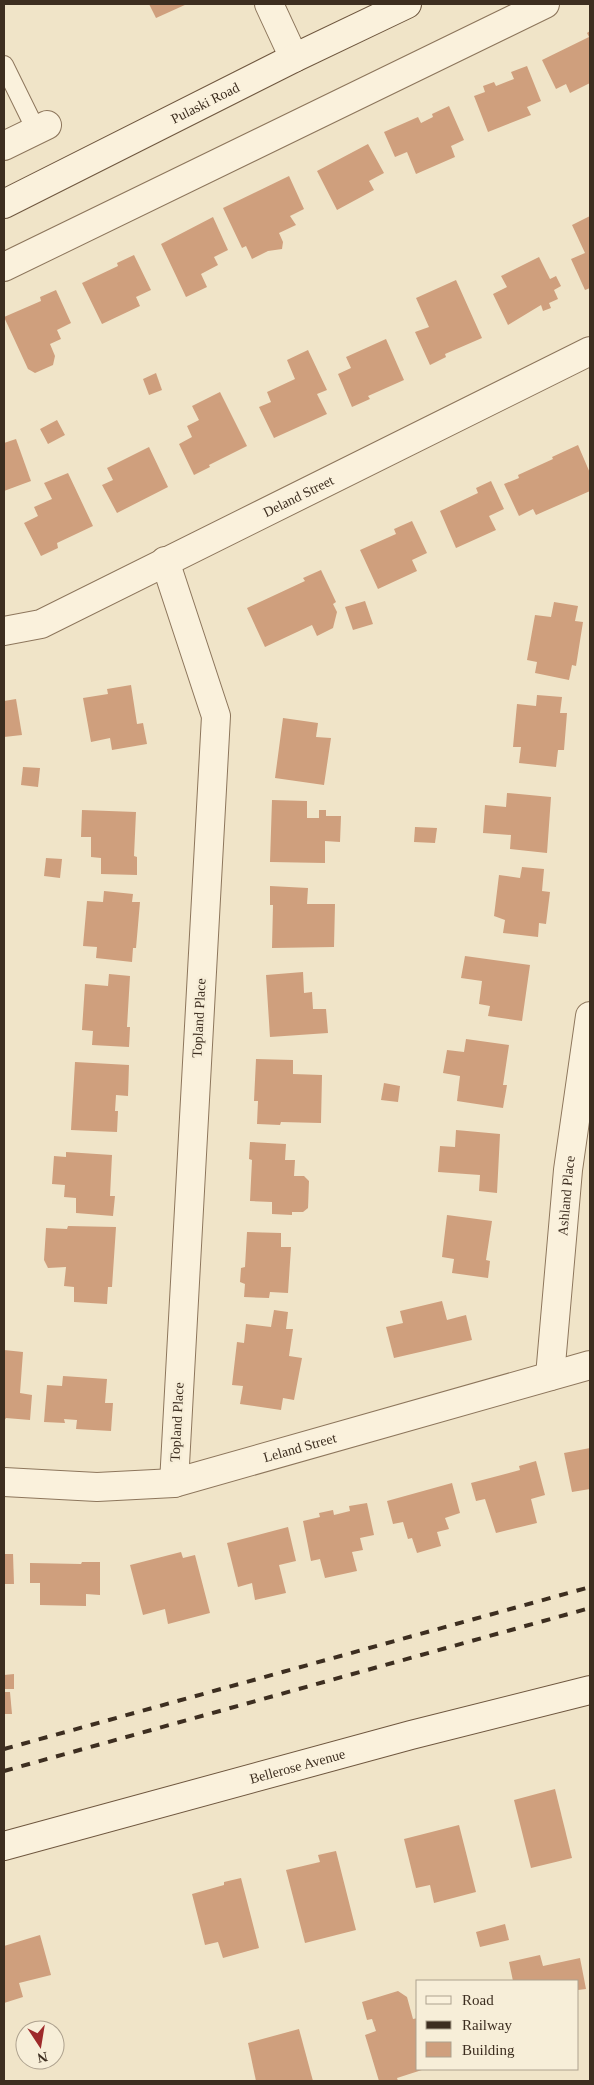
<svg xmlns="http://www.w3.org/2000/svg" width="594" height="2085" font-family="'Times New Roman',serif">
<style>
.building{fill:#cf9f7d}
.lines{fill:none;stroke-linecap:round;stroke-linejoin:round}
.lane-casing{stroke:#8d765c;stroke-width:20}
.street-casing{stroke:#8d765c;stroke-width:30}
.secondary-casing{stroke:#6f573f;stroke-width:30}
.lane{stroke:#faf1dc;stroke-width:18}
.street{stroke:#faf1dc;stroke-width:28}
.secondary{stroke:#faf1dc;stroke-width:28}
.rail{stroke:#3d2e20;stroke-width:4;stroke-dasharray:9 9;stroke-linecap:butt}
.labels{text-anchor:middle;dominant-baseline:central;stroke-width:5;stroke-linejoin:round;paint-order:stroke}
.street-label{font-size:14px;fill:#3d2e20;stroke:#f7eed8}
</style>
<rect width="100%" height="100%" fill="#f0e4c8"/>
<!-- building -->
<g class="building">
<polygon points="149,4 187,4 156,18"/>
<polygon points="590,31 590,83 570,93 566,84 556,89 542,60 589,37 587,33"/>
<polygon points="527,66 541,101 527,107 531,115 488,132 474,96 485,92 483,86 494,82 496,86 514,79 511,72"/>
<polygon points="449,106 464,140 451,146 455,157 416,174 407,152 395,157 384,132 418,117 421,123 433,117 432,114"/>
<polygon points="368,144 384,173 369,181 374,190 337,210 317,171"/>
<polygon points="289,176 304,209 290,216 296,225 279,233 283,242 282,249 268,251 252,259 246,246 242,248 223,208"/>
<polygon points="590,216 590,288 585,290 571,259 585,253 572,225"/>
<polygon points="213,217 228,250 214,257 218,265 201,274 207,287 186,297 161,244"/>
<polygon points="134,255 151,290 136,297 140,306 102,324 82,283 118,266 117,263"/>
<polygon points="539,257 550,279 556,276 561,286 554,290 558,299 549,303 551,308 543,311 541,305 508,325 493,294 507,287 501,276"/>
<polygon points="456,280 482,338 445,354 446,357 430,365 415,332 429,327 416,298"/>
<polygon points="56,290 71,323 57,330 61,339 50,344 55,356 53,365 35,373 28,369 4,317 41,301 40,297"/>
<polygon points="386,339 404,380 368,396 370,399 352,407 338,374 351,368 346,357"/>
<polygon points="308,350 327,390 317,394 327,414 274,438 259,407 271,402 267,392 295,379 287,360"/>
<polygon points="156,373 162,390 149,395 143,379"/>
<polygon points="220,392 247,446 209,465 210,467 194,475 179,444 192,437 187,426 199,420 192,406"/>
<polygon points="57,420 65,435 48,444 40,429"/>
<polygon points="16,439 31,481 4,491 4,443"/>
<polygon points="578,445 590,473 590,491 536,515 533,509 519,516 504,484 519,478 518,475 553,459 552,457"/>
<polygon points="149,447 168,487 117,513 102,485 113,480 107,468"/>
<polygon points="68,473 93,526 57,543 58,548 41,556 24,523 38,516 34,507 52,499 44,483"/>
<polygon points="491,481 504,509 489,516 496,530 456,548 440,511 478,493 476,488"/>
<polygon points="412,521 427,553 412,560 417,571 378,589 360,550 396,534 394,529"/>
<polygon points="321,570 336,602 333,604 337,612 333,628 317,636 312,625 265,647 247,608 305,581 303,578"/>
<polygon points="365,601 373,624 353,630 345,607"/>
<polygon points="554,602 578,606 575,621 583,622 576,666 572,665 569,680 535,673 537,662 527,660 535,615 551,617"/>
<polygon points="131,685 137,724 143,723 147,744 112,750 110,738 91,742 83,698 108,694 107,689"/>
<polygon points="537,695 562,697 560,713 567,713 564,750 558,750 556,767 519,763 521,747 513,747 517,704 536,706"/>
<polygon points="16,699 22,735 4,737 4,701"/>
<polygon points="283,718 318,723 316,737 331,738 324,785 275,778"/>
<polygon points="23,767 40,768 38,787 21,785"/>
<polygon points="507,793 551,797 547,853 510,849 511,835 483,833 485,805 506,807"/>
<polygon points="272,800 307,801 307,818 319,818 319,810 326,810 326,816 341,816 340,842 325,841 325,863 270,862"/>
<polygon points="82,810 136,812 134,856 137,857 137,875 101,874 101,858 91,857 91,837 81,837"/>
<polygon points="415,827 437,828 435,843 414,842"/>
<polygon points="46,858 62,859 60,878 44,876"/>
<polygon points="522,867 544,869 542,891 550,892 546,924 539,923 538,937 503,933 505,920 494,916 499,875 520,878"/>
<polygon points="270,886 308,888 307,904 335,904 334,947 272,948 273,905 270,905"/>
<polygon points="104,891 133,894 132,902 140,902 136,948 133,948 132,962 96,958 97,947 83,946 87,901 103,902"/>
<polygon points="465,956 530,965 522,1021 488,1016 490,1006 479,1004 482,981 461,978"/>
<polygon points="303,972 304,993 312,992 313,1009 326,1009 328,1033 270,1037 266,975"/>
<polygon points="109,974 130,976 127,1027 130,1027 129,1047 92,1045 93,1031 82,1030 85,984 108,986"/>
<polygon points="466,1039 509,1045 503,1085 507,1085 503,1108 457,1101 460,1076 443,1073 447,1050 464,1052"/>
<polygon points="256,1059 293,1060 293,1074 322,1075 321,1123 281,1122 280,1125 257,1124 258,1101 254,1101"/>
<polygon points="75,1062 129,1065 128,1096 116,1095 115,1111 118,1111 117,1132 71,1130"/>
<polygon points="384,1083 400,1086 398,1102 381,1100"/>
<polygon points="456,1130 500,1134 497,1193 479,1191 480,1175 438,1172 440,1146 455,1147"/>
<polygon points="250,1142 286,1144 285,1160 295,1160 294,1176 304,1176 309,1181 308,1208 303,1212 292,1212 292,1215 272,1214 272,1202 250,1201 252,1160 249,1159"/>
<polygon points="66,1152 112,1155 110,1196 115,1196 113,1216 76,1213 76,1198 64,1197 65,1185 52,1184 54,1156 66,1157"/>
<polygon points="447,1215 492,1221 486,1260 490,1261 488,1278 452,1273 454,1259 442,1257"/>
<polygon points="68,1226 116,1227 112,1287 108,1287 107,1304 74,1302 74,1287 64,1286 66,1267 48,1268 44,1260 46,1228 67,1229"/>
<polygon points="247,1232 281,1233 281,1247 291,1247 288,1293 270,1292 269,1298 244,1297 245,1284 240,1282 241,1268 245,1267"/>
<polygon points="442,1301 447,1320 466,1315 472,1340 394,1358 386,1327 403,1323 400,1311"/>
<polygon points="274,1310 288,1312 286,1329 293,1329 289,1356 302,1358 294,1400 283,1398 281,1410 240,1404 243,1386 232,1385 237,1342 244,1343 246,1324 271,1327"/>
<polygon points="4,1350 23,1352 20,1393 32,1395 30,1420 6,1418 4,1421"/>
<polygon points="63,1376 107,1379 105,1403 113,1403 111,1431 76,1429 77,1420 64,1419 65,1423 44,1422 47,1385 62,1386"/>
<polygon points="590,1448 590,1489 572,1492 564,1453"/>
<polygon points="536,1461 545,1495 531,1499 537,1523 496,1533 485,1499 476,1501 471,1483 520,1470 519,1466"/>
<polygon points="452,1483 460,1513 445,1518 449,1529 437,1532 441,1546 417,1553 412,1538 408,1539 403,1522 393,1524 387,1501"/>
<polygon points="367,1503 374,1535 360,1538 363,1550 352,1552 357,1571 325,1578 320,1559 311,1561 303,1521 320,1517 319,1513 333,1510 334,1515 350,1511 349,1506"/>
<polygon points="288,1527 296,1561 279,1565 286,1593 255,1600 252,1583 238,1587 227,1543"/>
<polygon points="181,1552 183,1558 195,1555 210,1613 168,1624 165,1609 143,1615 130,1565"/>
<polygon points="4,1554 13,1554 14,1584 4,1584"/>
<polygon points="82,1562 100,1562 100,1595 86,1594 86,1606 40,1605 40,1583 30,1583 30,1563 81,1564"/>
<polygon points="14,1674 14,1689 4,1689 4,1675"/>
<polygon points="4,1692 10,1692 12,1714 4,1714"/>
<polygon points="555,1789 572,1858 531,1868 514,1800"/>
<polygon points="459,1825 476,1892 434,1903 430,1885 416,1888 404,1839"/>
<polygon points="336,1851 356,1930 305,1943 286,1870 320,1862 318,1855"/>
<polygon points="241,1878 259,1948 223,1958 218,1942 205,1945 192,1894 224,1885 224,1882"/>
<polygon points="505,1924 509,1940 480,1947 476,1932"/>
<polygon points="40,1935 51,1975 19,1983 23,1997 4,2003 4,1946"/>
<polygon points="540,1955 543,1966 580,1958 586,1989 578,1990 578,1981 513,1981 509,1962"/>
<polygon points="398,1991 407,1997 413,2019 418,2018 418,2069 425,2069 397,2078 398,2081 379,2081 365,2035 376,2031 372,2019 367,2020 362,2002"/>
<polygon points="299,2029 313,2081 256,2081 248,2043"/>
</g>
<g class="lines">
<!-- lane casing -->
<g class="lane-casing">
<polyline id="lane" points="4,65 36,130"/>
</g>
<!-- street casing -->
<g class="street-casing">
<g id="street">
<polyline points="269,4 294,58"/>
<polyline points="4,146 47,125"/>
<polyline points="4,267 545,4"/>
<polyline points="165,561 216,716 174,1483"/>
<path id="s1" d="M4 631 41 624 590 351"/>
<path id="s2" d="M550 1376 568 1170 590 1016"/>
<path id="s3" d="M4 1482 97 1487 174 1483 590 1365"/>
</g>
</g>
<!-- secondary casing -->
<g class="secondary-casing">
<g id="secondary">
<path id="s4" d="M4 204 294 58 407 4"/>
<path id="s5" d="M4 1846 411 1735 590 1690"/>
</g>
</g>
<!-- lane -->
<use href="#lane" class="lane"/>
<!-- street -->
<use href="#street" class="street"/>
<!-- secondary -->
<use href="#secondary" class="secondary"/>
<!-- rail -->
<g class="rail">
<polyline points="4,1749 590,1587"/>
<polyline points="4,1771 590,1608"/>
</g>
</g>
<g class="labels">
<!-- street labels -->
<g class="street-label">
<text stroke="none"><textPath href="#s4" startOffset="225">Pulaski Road</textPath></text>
<text stroke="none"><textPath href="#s1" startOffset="325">Deland Street</textPath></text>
<text transform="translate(199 1018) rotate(-87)">Topland Place</text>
<text stroke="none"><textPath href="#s2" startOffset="181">Ashland Place</textPath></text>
<text transform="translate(177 1422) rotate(-87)">Topland Place</text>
<text stroke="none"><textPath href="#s3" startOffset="301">Leland Street</textPath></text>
<text stroke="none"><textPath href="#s5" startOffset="304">Bellerose Avenue</textPath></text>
</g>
</g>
<!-- border -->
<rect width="594" height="2085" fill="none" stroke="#3d2e20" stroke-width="10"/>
<!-- legend -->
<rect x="416" y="1980" width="162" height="90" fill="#f7eed8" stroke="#ada18e"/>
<rect x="426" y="1996" width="25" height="8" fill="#faf1dc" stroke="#ada18e"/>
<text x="462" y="2005" font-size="15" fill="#3d2e20">Road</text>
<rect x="426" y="2021" width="25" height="8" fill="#3d2e20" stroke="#ada18e"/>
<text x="462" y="2030" font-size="15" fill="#3d2e20">Railway</text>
<rect x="426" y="2042" width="25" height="15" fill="#cf9f7d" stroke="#ada18e"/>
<text x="462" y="2055" font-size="15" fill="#3d2e20">Building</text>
<!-- north arrow -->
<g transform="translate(40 2045) rotate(168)"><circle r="24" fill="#f7eed8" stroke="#ada18e"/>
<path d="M0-4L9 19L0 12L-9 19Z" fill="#9e2a2b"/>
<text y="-8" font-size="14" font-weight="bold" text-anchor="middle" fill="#3d2e20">N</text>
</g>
</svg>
